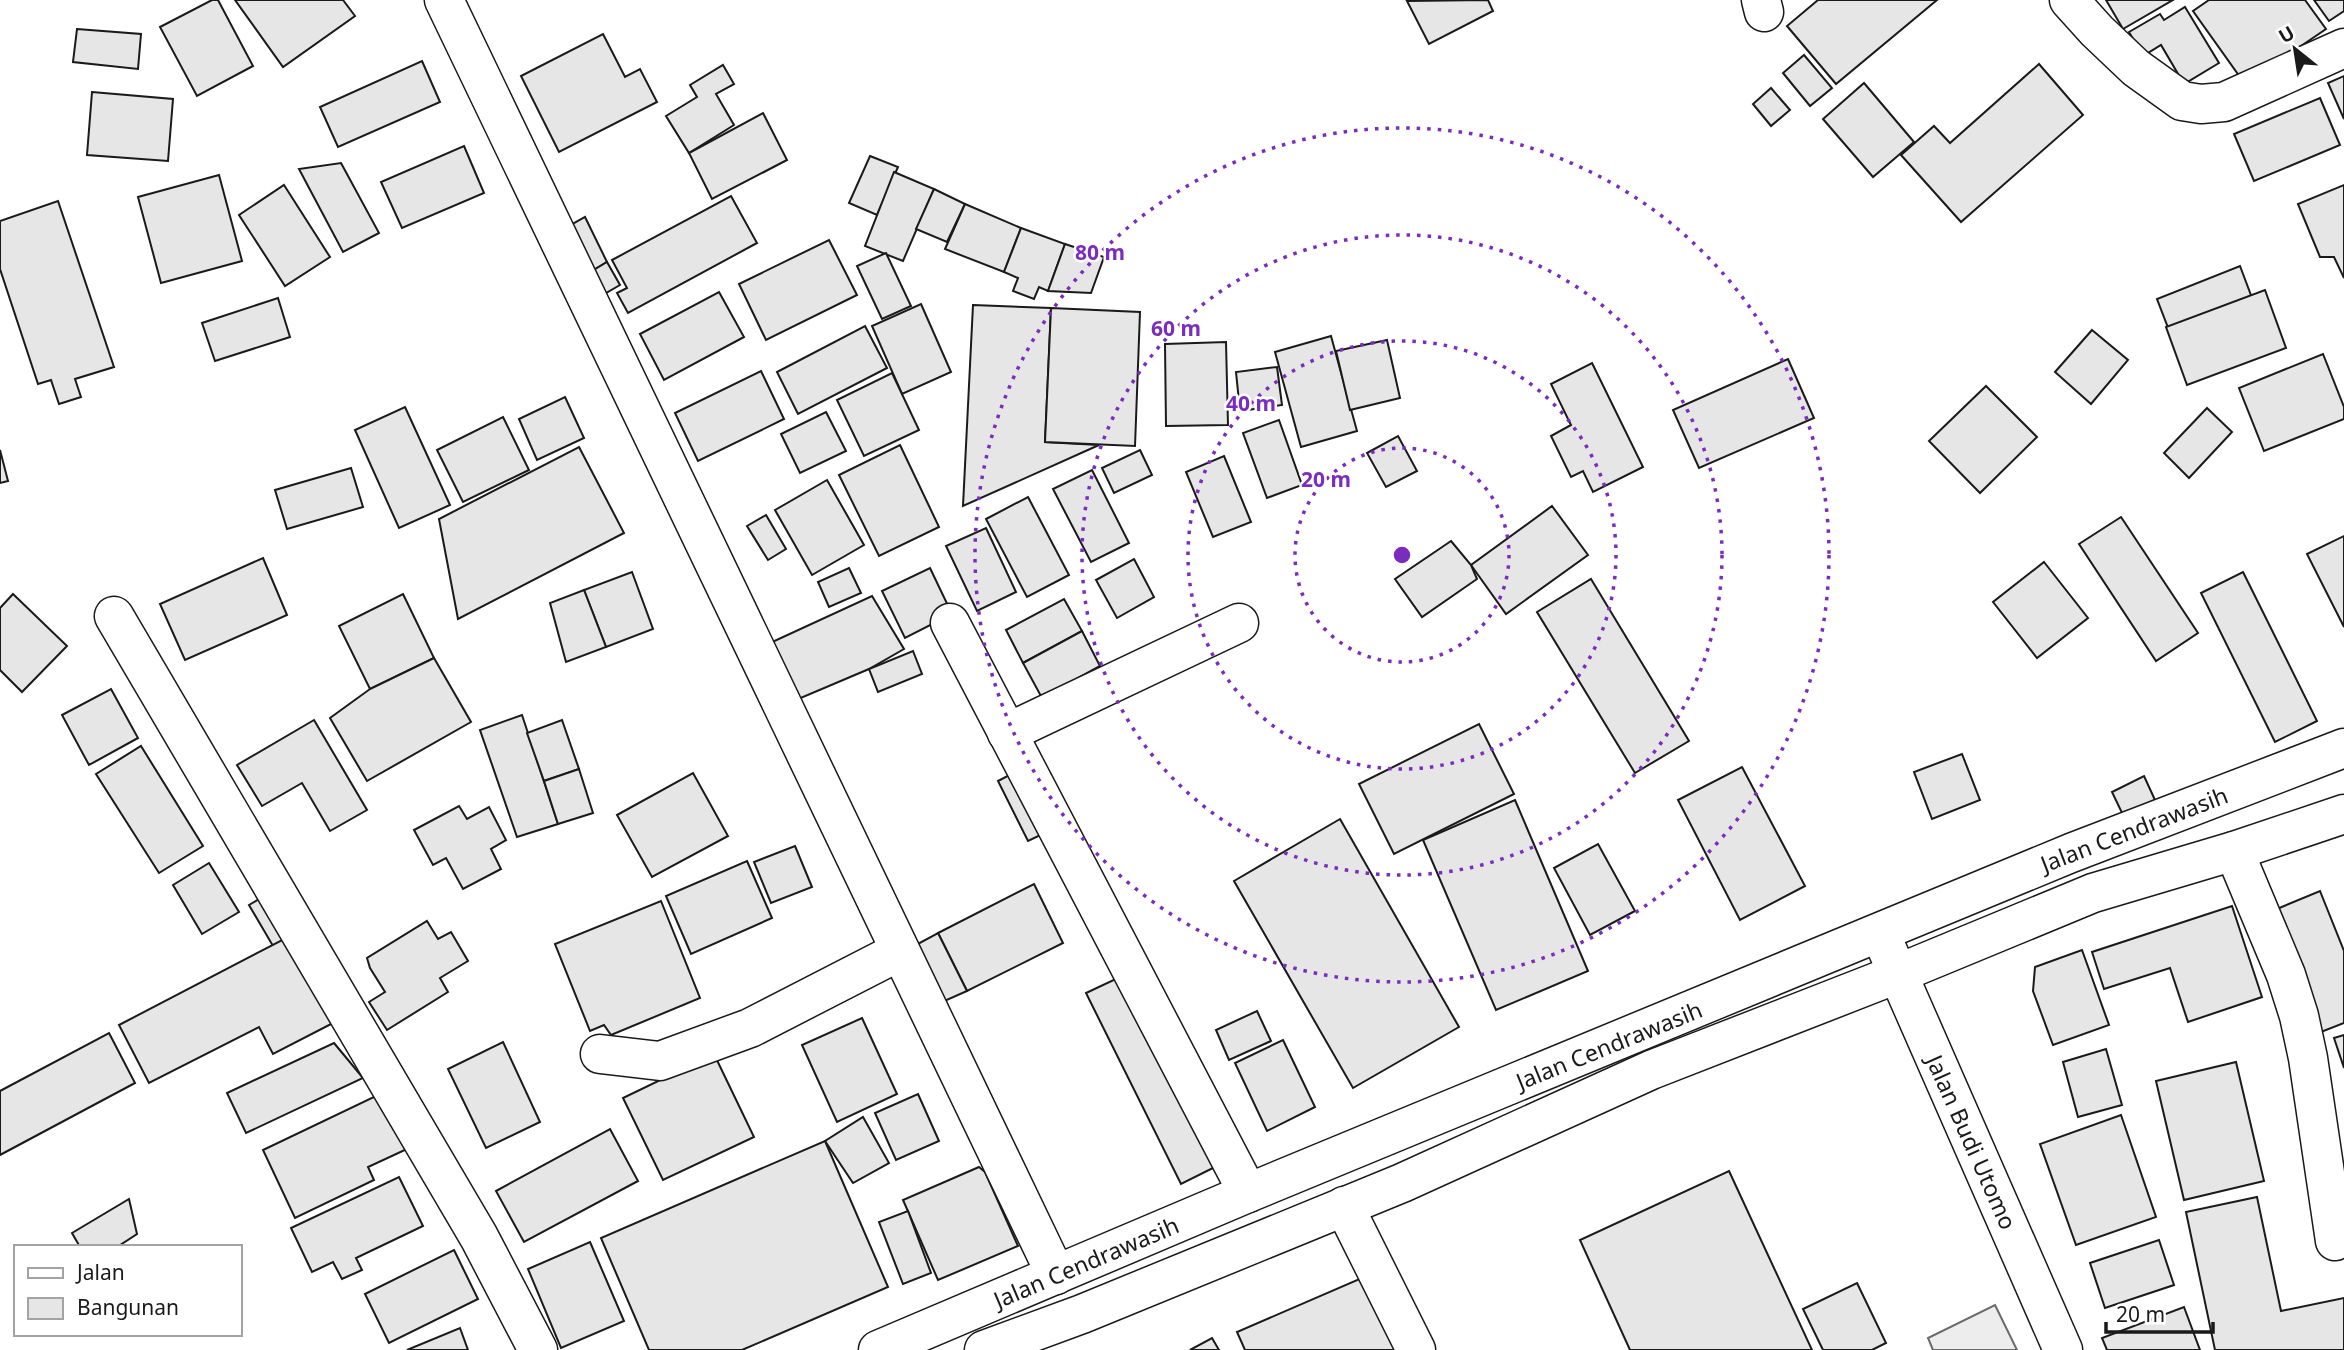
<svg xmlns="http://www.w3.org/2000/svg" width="2344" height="1350" font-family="'Noto Sans',sans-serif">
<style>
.parking{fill:#ededed;stroke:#6a6a6a;stroke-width:2}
.building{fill:#e6e6e6;stroke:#1a1a1a;stroke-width:2}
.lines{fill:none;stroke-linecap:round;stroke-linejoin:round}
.minor-casing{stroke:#1a1a1a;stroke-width:41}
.major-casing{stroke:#1a1a1a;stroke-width:41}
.minor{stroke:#fff;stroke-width:38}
.major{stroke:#fff;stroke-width:38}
.ring{fill:none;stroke:#7b2cbf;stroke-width:3.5;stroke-dasharray:3.5 7}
.labels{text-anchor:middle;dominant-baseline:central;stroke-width:5;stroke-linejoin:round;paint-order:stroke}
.street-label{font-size:23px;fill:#1a1a1a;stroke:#fff}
.centre{fill:#7b2cbf;stroke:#fff;stroke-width:3.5}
.ring-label{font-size:21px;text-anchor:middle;font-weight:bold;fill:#7b2cbf;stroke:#fff;stroke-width:5;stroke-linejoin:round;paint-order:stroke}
</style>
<rect width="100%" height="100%" fill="#fff"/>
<!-- parking -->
<polygon class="parking" points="1995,1305 2017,1350 1933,1350 1928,1338"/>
<!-- building -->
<g class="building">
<polygon points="212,0 218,0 253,66 197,96 160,27"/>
<polygon points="235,0 343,0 355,16 283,67"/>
<polygon points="1488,0 1493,11 1429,44 1407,1"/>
<polygon points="1818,0 1937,0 1836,84 1787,26"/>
<polygon points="2106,0 2173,0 2123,29"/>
<polygon points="2209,0 2305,0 2326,29 2245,84 2193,11"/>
<polygon points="2314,0 2344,0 2344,11 2329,21"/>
<polygon points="2185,7 2219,63 2184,84 2161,45 2143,56 2129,32 2160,14 2164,20"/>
<polygon points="77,29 141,34 138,69 73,62"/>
<polygon points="603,34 625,77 640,69 657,102 559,152 521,76"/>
<polygon points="1804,55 1832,88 1810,106 1783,73"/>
<polygon points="422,61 440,102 338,147 320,107"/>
<polygon points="2039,64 2083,115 1961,222 1901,155 1934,126 1950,143"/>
<polygon points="723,65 734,84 716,94 734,125 689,153 666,116 697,97 690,85"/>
<polygon points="2344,76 2344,119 2328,83"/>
<polygon points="1864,83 1914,142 1873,177 1823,119"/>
<polygon points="1771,88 1790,110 1771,126 1753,104"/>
<polygon points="92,92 173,99 168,161 87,155"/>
<polygon points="2320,98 2340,145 2254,181 2234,134"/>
<polygon points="763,113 787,160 712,199 689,153"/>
<polygon points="464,146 484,193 402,228 381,182"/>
<polygon points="870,156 898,167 877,215 849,203"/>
<polygon points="341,163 379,233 343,252 299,169"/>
<polygon points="894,172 934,189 903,261 865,246"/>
<polygon points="219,175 242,261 161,283 138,197"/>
<polygon points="284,185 330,257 285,286 239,215"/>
<polygon points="2344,185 2344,278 2334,257 2320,257 2298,204"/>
<polygon points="934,189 965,204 947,242 916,229"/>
<polygon points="731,196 757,243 628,313 617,293 627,288 612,260"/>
<polygon points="58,201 114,367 75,379 81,397 59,404 51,380 38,384 0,269 0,221"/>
<polygon points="965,204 1021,228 1004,272 945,249"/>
<polygon points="585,217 607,262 587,274 562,230"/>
<polygon points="1021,228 1065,244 1048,291 1039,287 1034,299 1013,291 1018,278 1004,272"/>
<polygon points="829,240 857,295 766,340 739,284"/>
<polygon points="1065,244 1104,257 1091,293 1048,291"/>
<polygon points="886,253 911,306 882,319 857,266"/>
<polygon points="607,262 620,285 599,297 587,274"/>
<polygon points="2240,266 2255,306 2172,338 2157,299"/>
<polygon points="2265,290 2286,348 2187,385 2166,327"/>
<polygon points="719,292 744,337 664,380 640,334"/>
<polygon points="278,298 290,337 215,361 202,323"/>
<polygon points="921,304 951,372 902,394 872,326"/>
<polygon points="973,305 1051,308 1045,442 1099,445 963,506"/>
<polygon points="1051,308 1140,312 1135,446 1045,442"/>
<polygon points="865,326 887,368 798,414 777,372"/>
<polygon points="2092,330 2128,360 2091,404 2055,372"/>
<polygon points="1331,336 1357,431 1301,447 1275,352"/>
<polygon points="1387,340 1400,398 1350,410 1336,351"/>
<polygon points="1226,342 1228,425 1166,426 1165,344"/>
<polygon points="2323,354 2344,407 2344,419 2264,451 2239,388"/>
<polygon points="1788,359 1814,418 1699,468 1673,410"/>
<polygon points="1592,363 1643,467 1593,492 1583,471 1571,477 1551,436 1571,425 1551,384"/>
<polygon points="1277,367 1282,405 1240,411 1236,372"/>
<polygon points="761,371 784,419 698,461 675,413"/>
<polygon points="892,373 919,430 864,456 837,400"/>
<polygon points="1986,386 2037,437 1980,493 1929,441"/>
<polygon points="565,397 584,438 537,460 519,419"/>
<polygon points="405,407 450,505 399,528 355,430"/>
<polygon points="2207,408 2232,432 2189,478 2164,453"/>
<polygon points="826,412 846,451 800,473 781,434"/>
<polygon points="503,417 529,470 463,502 437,450"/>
<polygon points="1279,420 1302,485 1267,498 1243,433"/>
<polygon points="1398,436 1417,471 1386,487 1367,453"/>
<polygon points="900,445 939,527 879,556 839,475"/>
<polygon points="579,447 624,533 458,619 439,519"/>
<polygon points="0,450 8,481 0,483"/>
<polygon points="1140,450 1152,475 1114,493 1102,468"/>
<polygon points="1224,456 1251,522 1213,537 1186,472"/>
<polygon points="351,468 363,507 287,529 275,490"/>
<polygon points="1092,470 1129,543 1091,562 1053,489"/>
<polygon points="827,480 864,545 812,575 775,510"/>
<polygon points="1028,497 1069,575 1027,597 986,519"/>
<polygon points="1552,506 1588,555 1506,614 1471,565"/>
<polygon points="766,515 786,549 768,560 747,526"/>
<polygon points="2121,517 2198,633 2156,661 2079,544"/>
<polygon points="986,528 1016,592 977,611 946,546"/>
<polygon points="2344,536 2344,627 2307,554"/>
<polygon points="1451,541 1471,565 1477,579 1422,617 1395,579"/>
<polygon points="263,558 287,615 185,660 160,604"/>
<polygon points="1134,559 1154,597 1117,618 1096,580"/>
<polygon points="2044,562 2088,618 2037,658 1993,602"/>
<polygon points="849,568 861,593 829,607 818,582"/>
<polygon points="930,568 952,614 905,638 882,591"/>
<polygon points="632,572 653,629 606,647 584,590"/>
<polygon points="2243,572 2317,721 2275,742 2201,593"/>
<polygon points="1591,579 1689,741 1635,773 1537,612"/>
<polygon points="584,590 606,647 566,662 550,603"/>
<polygon points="13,594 67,646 22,692 0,670 0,608"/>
<polygon points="403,594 434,658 370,689 339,626"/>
<polygon points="872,596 904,649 869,669 796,700 770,643"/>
<polygon points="1064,599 1082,631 1023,663 1006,630"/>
<polygon points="1082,631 1100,666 1042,698 1023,663"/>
<polygon points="913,651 922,674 878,692 869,669"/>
<polygon points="434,658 471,722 367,781 330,718 370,689"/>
<polygon points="111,689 138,738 89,765 62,715"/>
<polygon points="522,715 558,824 517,837 480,730"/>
<polygon points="314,720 367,810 330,831 302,783 262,806 237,765"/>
<polygon points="562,720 579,769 544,781 527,733"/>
<polygon points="1479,724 1514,794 1394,854 1359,784"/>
<polygon points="141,746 203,846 159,873 96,774"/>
<polygon points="1962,754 1980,800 1932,819 1914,772"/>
<polygon points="1742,767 1805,886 1740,920 1678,800"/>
<polygon points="579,769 593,813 558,824 544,781"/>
<polygon points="1017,771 1047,832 1028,841 998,781"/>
<polygon points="693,773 728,836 652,877 617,815"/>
<polygon points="2144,776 2155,800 2123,815 2112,792"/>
<polygon points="1515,800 1588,971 1496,1010 1423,840"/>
<polygon points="459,806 467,819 489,807 506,840 491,849 501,869 463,889 446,858 433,865 414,830"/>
<polygon points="1340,819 1459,1027 1353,1088 1234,881"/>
<polygon points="1598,844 1635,911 1590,935 1554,868"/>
<polygon points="795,846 812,887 771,903 754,862"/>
<polygon points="747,861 772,918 691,954 666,896"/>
<polygon points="209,863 239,912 202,934 173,885"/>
<polygon points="1034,884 1063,943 967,991 938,933"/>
<polygon points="2320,891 2344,951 2344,1023 2321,1032 2272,911"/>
<polygon points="266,895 290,936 273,946 249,905"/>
<polygon points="661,901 700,998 611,1035 604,1025 590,1031 555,944"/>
<polygon points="2232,906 2262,997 2188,1022 2170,968 2104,989 2092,952"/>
<polygon points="427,921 438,939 451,932 468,961 440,978 448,992 387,1030 369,1002 385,992 370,968 367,958"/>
<polygon points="938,933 967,991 940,1003 914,946"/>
<polygon points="290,936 335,1022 273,1054 259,1027 149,1083 119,1025"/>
<polygon points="2082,950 2109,1025 2053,1045 2033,991 2035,967"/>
<polygon points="1122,976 1217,1166 1181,1184 1086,993"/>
<polygon points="1257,1011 1271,1041 1229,1060 1216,1030"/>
<polygon points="862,1018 897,1094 837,1122 802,1045"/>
<polygon points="109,1033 135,1083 0,1155 0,1091"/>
<polygon points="2344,1035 2344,1068 2334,1038"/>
<polygon points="1283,1040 1315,1107 1267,1131 1235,1063"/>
<polygon points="503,1042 540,1122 486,1148 448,1069"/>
<polygon points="334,1043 363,1078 246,1133 227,1093"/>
<polygon points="2106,1049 2122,1105 2078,1117 2063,1062"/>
<polygon points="714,1054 754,1137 663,1180 623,1098"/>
<polygon points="2236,1062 2264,1181 2184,1200 2156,1081"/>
<polygon points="380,1094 407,1149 368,1167 374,1180 295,1218 263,1150"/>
<polygon points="918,1094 939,1141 896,1160 875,1113"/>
<polygon points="2121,1115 2156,1217 2076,1245 2040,1144"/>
<polygon points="863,1117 889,1163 853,1183 825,1141"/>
<polygon points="610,1129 638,1181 524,1242 496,1191"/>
<polygon points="825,1141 888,1287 742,1350 649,1350 601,1238"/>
<polygon points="979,1167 985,1172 1018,1246 938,1280 903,1200"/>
<polygon points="1729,1171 1812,1350 1630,1350 1580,1240"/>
<polygon points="399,1177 423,1226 356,1258 362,1270 342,1279 333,1262 312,1272 291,1228"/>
<polygon points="2257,1197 2281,1311 2344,1298 2344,1350 2215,1350 2186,1212"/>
<polygon points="129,1199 137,1234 117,1247 80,1247 72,1233"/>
<polygon points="908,1211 931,1273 903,1284 879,1222"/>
<polygon points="2159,1240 2174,1285 2105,1308 2090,1263"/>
<polygon points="590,1242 624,1321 561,1348 528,1269"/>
<polygon points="454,1250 478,1299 389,1343 365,1294"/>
<polygon points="1371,1274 1403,1350 1245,1350 1237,1332"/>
<polygon points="1857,1283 1886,1343 1872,1350 1823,1350 1803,1309"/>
<polygon points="2184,1307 2200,1350 2107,1350 2102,1338"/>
<polygon points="460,1328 468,1350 407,1350"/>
<polygon points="1212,1338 1219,1350 1190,1350"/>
</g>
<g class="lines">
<!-- minor casing -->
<g class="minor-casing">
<g id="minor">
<polyline points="444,0 1056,1275"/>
<polyline points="1761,0 1764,12"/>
<polyline points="2069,0 2097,31 2136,68 2182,101 2201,104 2224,102 2344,48"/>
<polyline points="114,616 479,1237 538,1350"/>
<polyline points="950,623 1248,1193"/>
<polyline points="1007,733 1239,623"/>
<polyline points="2234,851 2286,975 2299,1016 2308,1058 2335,1241"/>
<polyline points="1880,933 2063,1350"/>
<polyline points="600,1054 660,1061 750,1028 900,951"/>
<polyline points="1344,1206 1416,1350"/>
</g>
</g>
<!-- major casing -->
<g class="major-casing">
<g id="major">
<polyline points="878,1350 1248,1193 2071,853 2344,748"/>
<polyline points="984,1350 1082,1314 1402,1183 1651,1070 1897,974 2093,893 2234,851 2344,814"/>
</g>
</g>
<!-- minor -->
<use href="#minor" class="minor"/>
<!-- major -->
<use href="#major" class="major"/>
</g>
<!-- distance rings -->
<g class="ring">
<circle cx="1402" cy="555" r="107"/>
<circle cx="1402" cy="555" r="214"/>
<circle cx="1402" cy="555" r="320"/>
<circle cx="1402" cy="555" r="427"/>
</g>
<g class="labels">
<!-- street labels -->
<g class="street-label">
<text transform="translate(2134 829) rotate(-21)">Jalan Cendrawasih</text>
<text transform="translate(1609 1045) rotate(-22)">Jalan Cendrawasih</text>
<text transform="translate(1972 1142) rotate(66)">Jalan Budi Utomo</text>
<text transform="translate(1086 1262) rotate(-23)">Jalan Cendrawasih</text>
</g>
</g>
<circle cx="1402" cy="555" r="10" class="centre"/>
<g class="ring-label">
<text x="1100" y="260">80 m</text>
<text x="1176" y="336">60 m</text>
<text x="1251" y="411">40 m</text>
<text x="1326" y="487">20 m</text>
</g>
<!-- legend -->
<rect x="14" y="1245" width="228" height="91" fill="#ffffff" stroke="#a3a3a3" stroke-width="2"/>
<rect x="28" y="1268" width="35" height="10" fill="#ffffff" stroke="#a3a3a3" stroke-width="2"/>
<text x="77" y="1280" font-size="21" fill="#1a1a1a">Jalan</text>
<rect x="28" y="1298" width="35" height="21" fill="#e6e6e6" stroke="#a3a3a3" stroke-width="2"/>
<text x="77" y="1315" font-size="21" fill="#1a1a1a">Bangunan</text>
<!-- north arrow -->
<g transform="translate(2295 49) rotate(330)" stroke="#ffffff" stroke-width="5" paint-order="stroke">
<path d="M0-5L12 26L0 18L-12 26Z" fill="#1a1a1a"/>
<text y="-10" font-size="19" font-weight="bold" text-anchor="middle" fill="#1a1a1a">U</text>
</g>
<!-- scale -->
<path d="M2106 1322v10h107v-10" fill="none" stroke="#1a1a1a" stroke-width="3.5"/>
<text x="2116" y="1322" font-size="21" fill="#1a1a1a" stroke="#ffffff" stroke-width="5" paint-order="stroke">20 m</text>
</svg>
